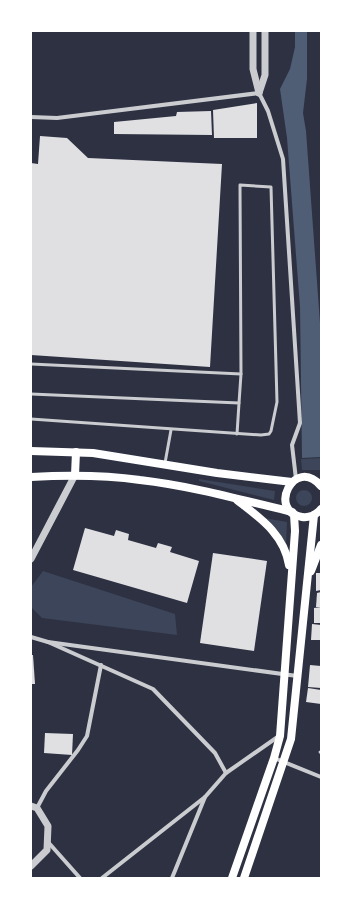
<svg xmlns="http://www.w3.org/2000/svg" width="352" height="909" font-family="'PT Sans Narrow',sans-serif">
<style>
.green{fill:#3c4559}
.water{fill:#4f5d75}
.building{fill:#e0e0e3}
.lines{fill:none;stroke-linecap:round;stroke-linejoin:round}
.service{stroke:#caccd0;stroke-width:3}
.minor{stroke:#caccd0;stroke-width:4}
.tertiary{stroke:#caccd0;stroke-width:7}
.secondary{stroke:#fff;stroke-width:8}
</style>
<rect width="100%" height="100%" fill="#2d3142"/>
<!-- green -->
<g class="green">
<polygon points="321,458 321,470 302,470 301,459"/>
<polygon points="199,479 275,491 274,500 199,481"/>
<circle cx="304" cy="498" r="8"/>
<polygon points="264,518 287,522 286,546"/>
<polygon points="43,571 175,614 177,635 42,618 31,607 31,587"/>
</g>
<!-- water -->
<polygon class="water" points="295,31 307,31 307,79 303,113 306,131 320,323 321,457 302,458 300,307 287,138 280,89 290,69 295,47"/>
<!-- building -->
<g class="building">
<polygon points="257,103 257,138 214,138 213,110"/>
<polygon points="211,111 212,135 114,134 114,122 176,116 177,112"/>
<polygon points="40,136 67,138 88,158 222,164 210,367 31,355 31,163 38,164"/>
<polygon points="85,528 114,536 116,530 129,534 128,540 156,548 158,543 172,547 170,552 199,561 187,603 73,570"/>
<polygon points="213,553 267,561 254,651 200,643"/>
<polygon points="316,573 321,573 321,590 316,591"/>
<polygon points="321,592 321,607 316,607 317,593"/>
<polygon points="321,607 321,623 314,623 314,608"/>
<polygon points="312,624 321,625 321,640 311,640"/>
<polygon points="31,655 33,655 35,684 31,684"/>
<polygon points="310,665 321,666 321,688 308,687"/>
<polygon points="308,688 321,690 321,704 306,702"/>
<polygon points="45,733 73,734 72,755 44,753"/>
</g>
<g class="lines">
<!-- service -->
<g class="service">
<polyline points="31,364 241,374"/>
<polyline points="31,394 239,403 237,434"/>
<polyline points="31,419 261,435 269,434 271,431 277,402 271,187 240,185 241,374 239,403"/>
<polyline points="165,463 171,430"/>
<polyline points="320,752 321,753"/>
</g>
<!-- minor -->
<g class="minor">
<polyline points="31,117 57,118 259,93 268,111 283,159 300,423 292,445 296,479"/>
<polyline points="31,637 48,642 153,689 215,753 226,773"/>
<polyline points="48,642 297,676"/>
<polyline points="274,758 321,777"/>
<polyline points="37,808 46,791 78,750 87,736 101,665"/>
<polyline points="48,842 80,878"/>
<polyline points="102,878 205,797 226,773 279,736"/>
<polyline points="172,878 205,797"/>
</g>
<!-- tertiary -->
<g class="tertiary">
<polyline points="253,31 253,69 259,93"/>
<polyline points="259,93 265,75 265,31"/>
<polyline points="31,559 75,475"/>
<polyline points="31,806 37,808 48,826 47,850 31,866"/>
</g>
<!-- secondary -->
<g class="secondary">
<polyline points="31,451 93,453 217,473 292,482"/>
<polyline points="75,475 76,452"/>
<path d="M31 477C67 475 104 475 140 480 192 486 242 500 292 512"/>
<path d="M321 486C294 455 267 512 302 517 310 518 316 515 321 509"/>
<path d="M237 500C260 518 284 534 289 565"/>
<polyline points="311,571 321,545"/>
<polyline points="232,878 274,758 280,736 295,531 294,514"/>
<polyline points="244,878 291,739 314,515"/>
</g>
</g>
<!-- border -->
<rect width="352" height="909" fill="none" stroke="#ffffff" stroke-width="64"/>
</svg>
